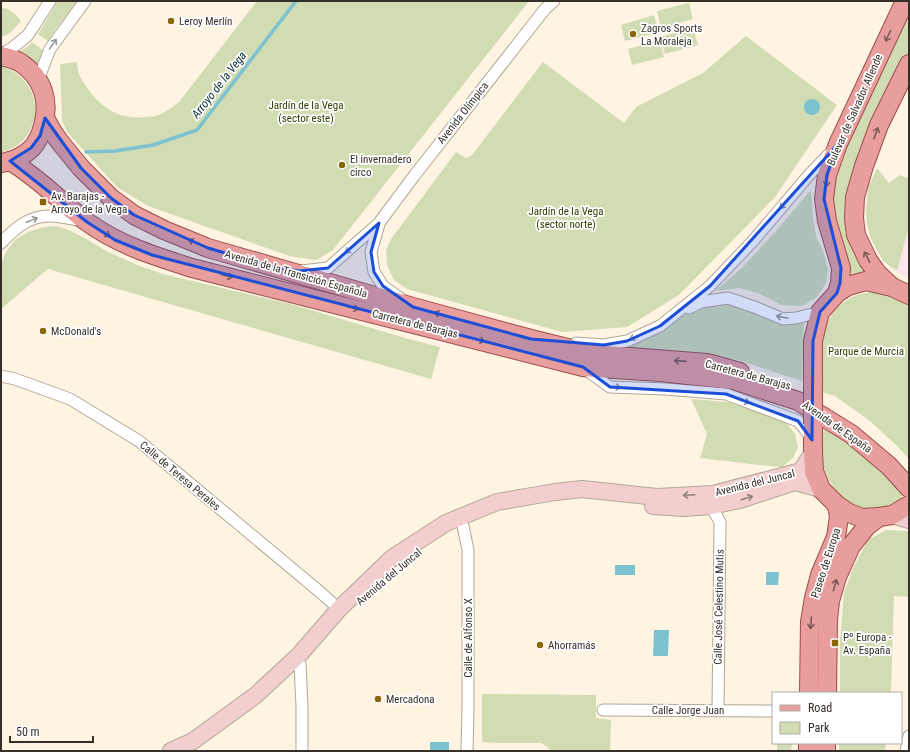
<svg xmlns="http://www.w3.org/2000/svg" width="910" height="752" font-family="'Roboto Condensed',sans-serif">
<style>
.education{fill:#fde3ea}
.green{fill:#d1dcb3}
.water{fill:#7cc2d0}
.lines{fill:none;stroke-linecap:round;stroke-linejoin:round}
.stream{stroke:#7cc2d0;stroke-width:3.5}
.street-casing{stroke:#b2a797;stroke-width:13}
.secondary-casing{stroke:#b2a797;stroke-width:18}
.primary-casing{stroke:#9e4d49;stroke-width:20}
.street{stroke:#fff;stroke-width:11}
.secondary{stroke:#f3cece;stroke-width:16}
.primary{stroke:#e79e9c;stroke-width:18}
.primary-bridge-casing{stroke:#9e4d49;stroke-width:20;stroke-linecap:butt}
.primary-bridge{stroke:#e79e9c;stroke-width:18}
.oneway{stroke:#7c5b57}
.oneway2{stroke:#9a9794}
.oneway3{stroke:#947e7c}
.marked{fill:#1d4ed8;fill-opacity:0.2;stroke:#1d4ed8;stroke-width:3;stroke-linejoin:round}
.poi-dot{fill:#886805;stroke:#fff;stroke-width:1.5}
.labels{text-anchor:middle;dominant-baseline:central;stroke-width:3.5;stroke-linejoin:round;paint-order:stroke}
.poi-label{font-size:11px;fill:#342f29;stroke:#fff;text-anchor:start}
.park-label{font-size:11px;fill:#333e00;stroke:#fff}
.street-label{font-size:11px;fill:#342f29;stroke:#fff}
.water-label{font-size:12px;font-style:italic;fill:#0d3037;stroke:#fff}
</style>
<rect width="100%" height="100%" fill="#fff3e2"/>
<!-- education -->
<polygon class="education" points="909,226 909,279 897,271"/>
<!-- green -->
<g class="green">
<polygon points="58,1 77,1 55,30 48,41 38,34"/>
<path d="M257 1H529L333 250 316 260 289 256 148 206 117 187 67 132 62 120 60 64 77 62C77 66 78 71 79 74 87 91 102 109 121 115 131 118 145 118 155 116 164 114 172 107 179 102Z"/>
<polygon points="689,3 693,19 661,28 657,11"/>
<polygon points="909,6 909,52 891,89 855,179 870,277 850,281 849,263 846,253 841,242 831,206 838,164"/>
<path d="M1 8C10 8 16 14 21 21 15 28 10 35 1 37Z"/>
<polygon points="654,15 659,32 625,41 621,25"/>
<polygon points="693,28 698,45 665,54 660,37"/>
<polygon points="746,36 837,105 775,197 679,295 627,327 562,332 407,289 394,280 387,265 386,250 391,239 456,152 466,158 472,155 543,62 624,123 636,107 703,73"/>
<polygon points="660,40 664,57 632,65 628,49"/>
<polygon points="32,42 44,51 39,70 16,54 28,46"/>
<path d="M1 66C33 75 46 112 25 138 19 146 10 149 1 153Z"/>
<polygon points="877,168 889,183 900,175 904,177 909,178 909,226 897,271 883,261 871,239 867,225 866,210 868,188"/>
<polygon points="811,190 813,218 816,236 823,251 828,269 826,283 817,297 802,306 781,305 758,293 739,288 715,291 742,268 776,231"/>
<polygon points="57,226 71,231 90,241 106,251 140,266 163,274 294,305 405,338 440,347 431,379 48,269 1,309 1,264 6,252 15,240 28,232 44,227"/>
<path d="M873 292C887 294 898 297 909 306V459L896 445 870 421 835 396 821 392C821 359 815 321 847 300 854 295 864 293 873 292Z"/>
<path d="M731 303 746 309 778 324 792 325 804 323 802 381 738 360 707 356 602 350C617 347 632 344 647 338 662 332 674 319 689 312 702 305 717 305 731 303Z"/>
<polygon points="691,399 728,402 785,421 795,434 798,447 793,458 782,467 759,465 700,458 707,434"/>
<path d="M827 426 846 438V442L903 491 901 499C890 505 876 512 863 508 843 503 828 484 823 465 821 459 822 452 822 446 822 443 821 437 822 434 823 431 825 428 827 426Z"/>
<polygon points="886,530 909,531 909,597 894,596 891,693 840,693 840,641 844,593 854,566 868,540"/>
<polygon points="482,694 596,695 596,718 611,720 610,751 552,751 542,743 497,743 482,742"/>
<polygon points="777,743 792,743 791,751 777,751"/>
<polygon points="839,743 886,743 885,751 839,751"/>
</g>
<!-- water -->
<g class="water">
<circle cx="812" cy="107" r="8"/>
<rect x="615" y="565" width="20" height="10"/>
<polygon points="766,572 779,572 778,585 766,585"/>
<polygon points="654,630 669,630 668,656 653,656"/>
<rect x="430" y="742" width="19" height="9"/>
</g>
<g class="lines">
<!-- stream -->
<polyline class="stream" points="86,152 115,151 153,145 197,130 296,1"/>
<!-- street casing -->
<g class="street-casing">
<g id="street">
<polyline points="1,54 11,49 28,35 50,1"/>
<polyline points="38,80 50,49 85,1"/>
<polyline points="379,224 371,252 374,272 383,286 401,299"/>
<path d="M1 243C14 229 29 216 49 216 60 216 72 219 83 221"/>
<polyline points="301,271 328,268 379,223 414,176 545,9 554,1"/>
<polyline points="689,308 701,302 728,298 757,308 783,319 796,318 820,312"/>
<polyline points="576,343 604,345 627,341 660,326 710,286 752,242 809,175 832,151"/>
<polyline points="585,369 610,387 666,389 726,394 798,421 804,428 812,439"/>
<polyline points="1,376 15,379 70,399 139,441 320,592 339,609"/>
<polyline points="711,506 720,522 718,710"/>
<polyline points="463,526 468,550 468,709 467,751"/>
<polyline points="300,664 302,706 302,751"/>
<polyline points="603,710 773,711"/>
<polyline points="906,751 909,736"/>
</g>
</g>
<!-- secondary casing -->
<g class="secondary-casing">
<g id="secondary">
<polyline points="653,506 684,508 711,506 740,500 795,482 821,489"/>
<polyline points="892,515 909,520"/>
<polyline points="171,751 193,741 256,695 300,654 339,609 392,558 446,523 497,502 555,492 582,489 657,497 713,494 801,471 813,452"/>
</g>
</g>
<!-- primary casing -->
<g class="primary-casing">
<g id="primary">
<path d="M1 56C8 58 15 59 21 63 43 78 50 101 43 126 41 134 38 141 32 148 24 156 12 161 2 163"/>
<polyline points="45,118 51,129 59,141 81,168 111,198 134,215 164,230 208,248 413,307 531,339 592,354 707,363 740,372"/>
<path d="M10 161C39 178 61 202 87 222 119 245 154 256 192 268L583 367 660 372 733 380 798 401 851 434 889 466 909 488"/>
<polyline points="892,287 877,273 868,260 856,235 854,218 855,197 864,166 879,125 909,64"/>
<polyline points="837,293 840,283 841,268 827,221 824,199 827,175 838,144 905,1"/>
<polyline points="813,386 813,341 820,312 837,293 848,286 866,281 892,287 909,295"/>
<polyline points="813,424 813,452 814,471 821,489 837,505 849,513 862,518 879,517 892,515 909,505"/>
<polyline points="809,693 810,622 814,598 820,575 836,537 839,517 837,505"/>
<polyline points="827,693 828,620 830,601 837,577 851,546 867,526 879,517"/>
<polyline points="808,751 808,743"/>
<polyline points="826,751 826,743"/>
</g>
</g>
<!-- street -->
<use href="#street" class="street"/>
<!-- secondary -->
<use href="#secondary" class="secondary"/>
<!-- primary -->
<use href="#primary" class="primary"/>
<!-- primary-bridge casing -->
<g class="primary-bridge-casing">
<polyline id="primary-bridge" points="813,424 813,386"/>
</g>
<!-- primary-bridge -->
<use href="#primary-bridge" class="primary-bridge"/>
</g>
<!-- one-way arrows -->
<defs><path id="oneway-shaft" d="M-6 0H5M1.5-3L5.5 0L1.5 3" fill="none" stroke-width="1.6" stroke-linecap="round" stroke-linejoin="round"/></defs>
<g class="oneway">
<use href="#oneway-shaft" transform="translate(888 36) rotate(115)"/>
<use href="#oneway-shaft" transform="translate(876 133) rotate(-70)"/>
<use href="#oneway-shaft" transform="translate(827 181) rotate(98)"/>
<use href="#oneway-shaft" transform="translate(105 233) rotate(33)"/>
<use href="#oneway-shaft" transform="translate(194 242) rotate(-157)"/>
<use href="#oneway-shaft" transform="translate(867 257) rotate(-118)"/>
<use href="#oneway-shaft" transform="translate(227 276) rotate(14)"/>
<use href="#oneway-shaft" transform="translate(353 308) rotate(14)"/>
<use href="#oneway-shaft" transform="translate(440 314) rotate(-165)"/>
<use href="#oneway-shaft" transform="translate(479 340) rotate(14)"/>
<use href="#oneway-shaft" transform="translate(680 361) rotate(-176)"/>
<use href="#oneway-shaft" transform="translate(835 585) rotate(-74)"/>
<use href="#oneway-shaft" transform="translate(811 623) rotate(94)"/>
</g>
<g class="oneway2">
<use href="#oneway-shaft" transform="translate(53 44) rotate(-55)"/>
<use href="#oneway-shaft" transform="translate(784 204) rotate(131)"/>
<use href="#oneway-shaft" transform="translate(32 220) rotate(-22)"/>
<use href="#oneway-shaft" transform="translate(350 249) rotate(139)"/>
<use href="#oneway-shaft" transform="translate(782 317) rotate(-168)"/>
<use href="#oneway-shaft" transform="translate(635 337) rotate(157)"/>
<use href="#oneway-shaft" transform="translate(615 387) rotate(6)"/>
<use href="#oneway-shaft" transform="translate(744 401) rotate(19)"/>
</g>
<g class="oneway3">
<use href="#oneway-shaft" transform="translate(689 495) rotate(177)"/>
<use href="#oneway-shaft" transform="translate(747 498) rotate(-18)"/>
</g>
<!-- marked area -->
<path class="marked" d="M45 118 81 168 111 198 134 215 208 248 273 267 299 271 328 268 379 223 371 252 374 272 383 286 413 307 531 339 604 345 627 341 660 326 710 286 838 144 827 175 824 199 841 268 840 283 837 293 820 312 813 341 812 440 798 421 726 394 610 387 583 367 152 255 115 240 87 222 10 161 31 148 40 136Z"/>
<!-- markers -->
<g class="poi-dot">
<circle cx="171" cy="21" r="4"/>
<circle cx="633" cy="34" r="4"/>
<circle cx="342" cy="165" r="4"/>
<rect x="39" y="198" width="8" height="8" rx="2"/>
<circle cx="43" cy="331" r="4"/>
<rect x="831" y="639" width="8" height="8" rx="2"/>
<circle cx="540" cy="645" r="4"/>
<circle cx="378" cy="699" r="4"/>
</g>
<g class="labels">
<!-- poi labels -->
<g class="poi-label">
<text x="179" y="21">Leroy Merlín</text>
<text x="641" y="28">Zagros Sports<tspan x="641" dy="13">La Moraleja</tspan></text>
<text x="350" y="159">El invernadero<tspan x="350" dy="13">circo</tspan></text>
<text x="51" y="196">Av. Barajas -<tspan x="51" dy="13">Arroyo de la Vega</tspan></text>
<text x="51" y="331">McDonald's</text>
<text x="843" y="637">Pº Europa -<tspan x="843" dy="13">Av. España</tspan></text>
<text x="548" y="645">Ahorramás</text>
<text x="386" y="699">Mercadona</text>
</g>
<!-- park labels -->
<g class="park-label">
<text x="306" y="105">Jardín de la Vega<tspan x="306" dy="13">(sector este)</tspan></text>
<text x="566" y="211">Jardín de la Vega<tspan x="566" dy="13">(sector norte)</tspan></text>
<text x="866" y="351">Parque de Murcia</text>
</g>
<!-- street labels -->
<g class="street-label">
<text transform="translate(855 110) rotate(-66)">Bulevar de Salvador Allende</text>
<text transform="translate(463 113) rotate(-52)">Avenida Olímpica</text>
<text transform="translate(296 274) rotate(16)">Avenida de la Transición Española</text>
<text transform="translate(415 324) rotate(14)">Carretera de Barajas</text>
<text transform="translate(748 375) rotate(15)">Carretera de Barajas</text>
<text transform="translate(837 427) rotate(35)">Avenida de España</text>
<text transform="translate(180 476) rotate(40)">Calle de Teresa Perales</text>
<text transform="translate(755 483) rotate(-14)">Avenida del Juncal</text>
<text transform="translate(826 563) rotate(-72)">Paseo de Europa</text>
<text transform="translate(389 577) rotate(-40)">Avenida del Juncal</text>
<text transform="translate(719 607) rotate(-89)">Calle José Celestino Mutis</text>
<text transform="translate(468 638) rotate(-90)">Calle de Alfonso X</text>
<text x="688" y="710">Calle Jorge Juan</text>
</g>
<!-- water labels -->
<g class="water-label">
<text transform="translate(219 85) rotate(-52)">Arroyo de la Vega</text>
</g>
</g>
<!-- border -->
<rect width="910" height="752" fill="none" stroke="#342f29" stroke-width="4"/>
<!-- legend -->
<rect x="772" y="692" width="130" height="52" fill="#ffffff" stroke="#aeaca9"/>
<rect x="780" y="705" width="20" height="6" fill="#e79e9c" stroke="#aeaca9"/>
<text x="808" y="712" font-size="12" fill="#342f29">Road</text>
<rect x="780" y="722" width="20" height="12" fill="#d1dcb3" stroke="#aeaca9"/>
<text x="808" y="732" font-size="12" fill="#342f29">Park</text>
<!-- scale -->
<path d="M10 736v6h83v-6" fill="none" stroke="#342f29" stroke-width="2"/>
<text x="16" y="736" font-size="12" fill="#342f29" stroke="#ffffff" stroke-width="3" paint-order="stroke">50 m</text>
</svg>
